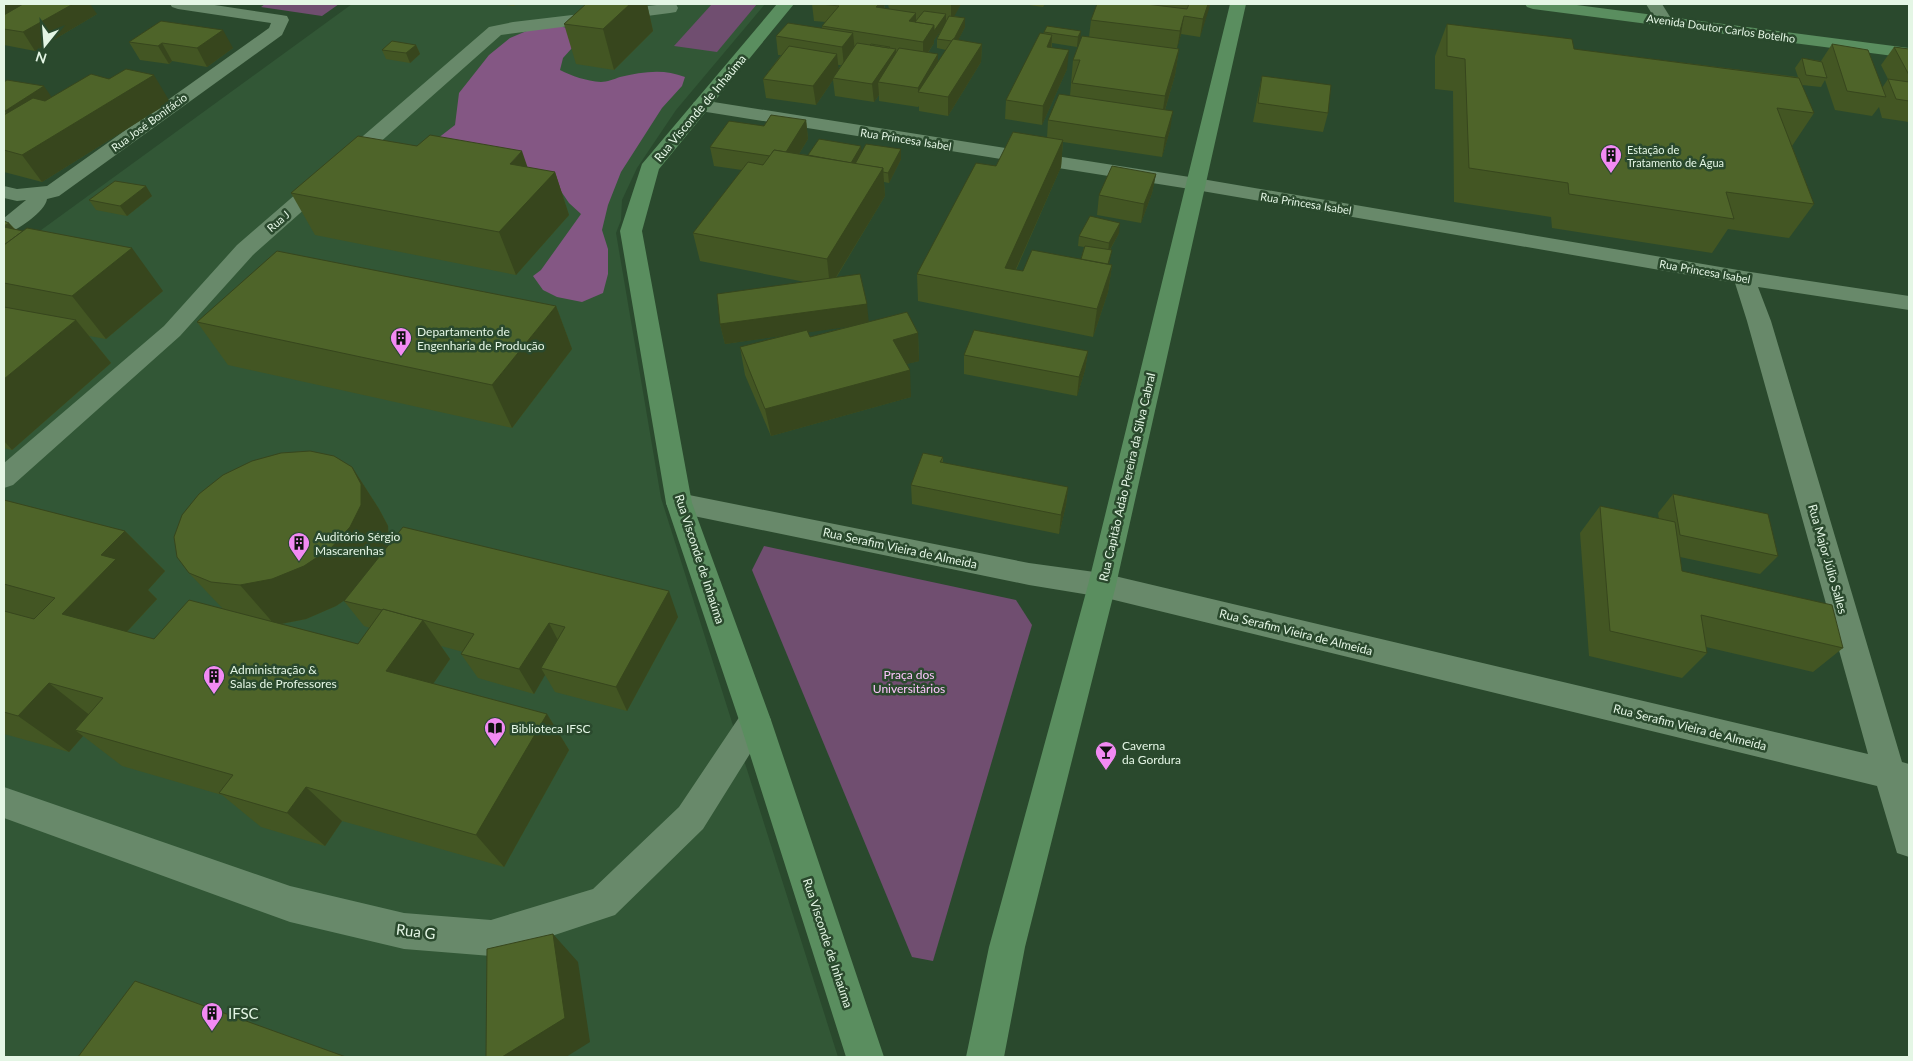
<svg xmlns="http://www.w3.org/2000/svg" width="1913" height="1061" font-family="Lato,sans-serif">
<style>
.built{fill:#325736}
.green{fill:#704e70}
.forest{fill:#845784}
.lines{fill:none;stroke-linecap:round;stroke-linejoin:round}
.minor{fill:#68896a;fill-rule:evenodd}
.major{fill:#5a8e5f;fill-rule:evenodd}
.wall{fill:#435623;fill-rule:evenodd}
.shaded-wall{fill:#37461d}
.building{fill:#4e6429;stroke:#37461d}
.labels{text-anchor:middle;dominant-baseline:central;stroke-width:5;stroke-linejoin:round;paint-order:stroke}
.far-street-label{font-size:11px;fill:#e4f6e5;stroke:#2a492d}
.far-poi-label{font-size:11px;fill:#e4f6e5;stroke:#2a492d;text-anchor:start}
.street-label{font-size:12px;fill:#e4f6e5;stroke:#2a492d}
.poi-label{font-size:12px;fill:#e4f6e5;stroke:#2a492d;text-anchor:start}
.park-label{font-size:12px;fill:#fdc6fd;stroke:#2a492d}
.near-street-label{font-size:15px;fill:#e4f6e5;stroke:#2a492d}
.near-poi-label{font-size:15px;fill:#e4f6e5;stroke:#2a492d;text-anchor:start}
</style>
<rect width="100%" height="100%" fill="#2a492d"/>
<!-- built -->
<polygon class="built" points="352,4 765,4 676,110 637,168 622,200 621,220 616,233 661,498 838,1057 4,1057 4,257"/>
<!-- green -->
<g class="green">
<polygon points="265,4 339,4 322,16 261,7"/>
<polygon points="712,4 757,4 717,52 674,46"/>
<polygon points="764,546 1016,600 1032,625 933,961 912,957 752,570"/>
</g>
<!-- forest -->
<path class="forest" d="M558 26 573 29 572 48 563 58 560 70C572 76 586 81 601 82 607 82 614 79 620 77 642 72 663 68 685 77L682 86 662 108 621 172 608 205 602 230 608 249V274L603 293 582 302 557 297 543 290 533 276 541 270 581 214 569 203 552 178 433 142 455 125 459 93 489 55 510 38 536 27Z"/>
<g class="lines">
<!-- minor -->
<g class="minor">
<path d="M170 4H208L281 15 287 16 289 20 282 35 59 196 47 199C46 211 16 232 4 234V218L26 200 17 201 4 198V186L17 189 47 186 269 28 271 23 178 9 172 7Z"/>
<polygon points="665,4 676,4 678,8 676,12 670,13 501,35 253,255 180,336 13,485 4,488 4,463 164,326 237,245 489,27 513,22"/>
<polygon points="1646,4 1662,4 1672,20 1670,24 1658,24"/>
<polygon points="701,100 1196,178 1744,271 1909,296 1909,310 1758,287 1771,321 1902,762 1909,764 1909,857 1897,853 1877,786 1102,597 1029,585 679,513 669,510 666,503 669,496 679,493 1029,563 1102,573 1868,754 1747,321 1735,283 1196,190 694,110 692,106 694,102"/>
<polygon points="755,706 766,710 771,720 703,829 615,915 491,956 404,949 290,922 4,818 4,787 290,886 404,913 491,920 593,889 679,807 744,710"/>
</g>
<!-- major -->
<g class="major">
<polygon points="777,4 794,4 659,169 642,231 692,503 771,720 884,1057 846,1057 739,720 666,503 620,231 642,164"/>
<polygon points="1230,4 1246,4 1116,585 1025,947 1004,1057 966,1057 989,947 1088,585"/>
<polygon points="1525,4 1569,4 1909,48 1909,58 1533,9 1527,7"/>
</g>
</g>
<!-- wall -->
<g class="wall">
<polygon points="4,4 97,14 35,51 4,45"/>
<polygon points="500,4 516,4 514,6"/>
<polygon points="586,4 647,4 653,31 614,70 576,64 564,24"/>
<path d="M812 4H884L885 8 889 9 888 4H961L954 16 965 18V27L958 40 982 44 981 62 948 116 919 111V106L918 107 879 101V95L874 102 835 96 833 80 816 105 766 98 763 79 781 55H778L776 36 822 28V26L826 22 814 21ZM941 30 937 39V48L946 50 938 63V54L928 53 934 43V40ZM838 65H841L838 70Z"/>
<polygon points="1022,4 1045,4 1043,7"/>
<polygon points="1153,4 1210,4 1200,37 1181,34 1177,48 1179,49 1175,75 1165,110 1170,130 1162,157 1063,142 1061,167 1016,270 1023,271 1081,259 1084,247 1078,246 1079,236 1119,233 1110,250 1110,260 1109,264 1112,265 1108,292 1093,337 918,301 917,274 996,166 1047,138 1048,120 1070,96 1073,60 1089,37 1091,20 1153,5"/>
<polygon points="161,21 233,48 207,67 172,61 169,64 140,60 129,42"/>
<polygon points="1447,24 1574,49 1798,77 1795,68 1802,58 1821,61 1832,44 1882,88 1888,79 1881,65 1894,47 1909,49 1909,122 1882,118 1879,107 1872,116 1835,110 1825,80 1821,87 1802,85 1814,113 1792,146 1814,204 1789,238 1728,229 1712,253 1552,228 1551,217 1454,202 1453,91 1435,89 1435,56"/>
<polygon points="1081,31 1077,47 1052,43 1052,48 1067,69 1042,125 1005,119 1006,100 1044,32"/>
<polygon points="416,45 420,54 410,63 386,59 382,50"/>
<polygon points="1262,76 1328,113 1323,132 1253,122 1258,95"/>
<polygon points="4,82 52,97 170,102 42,182 4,172"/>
<path d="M806 120 808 139 799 154 808 155 862 152 901 159 889 183 884 182 885 196 836 278 869 322 918 333 919 361 906 364 911 397 771 436 745 375 740 347 786 335 725 344 720 324 805 282 700 261 693 233 742 170 714 166 710 147 764 126ZM851 326 810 337 808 332Z"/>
<polygon points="528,168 555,172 569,215 516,275 315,235 291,193"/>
<polygon points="1156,174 1152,193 1141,223 1097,215 1099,195"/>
<polygon points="152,196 127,216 96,210 89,200"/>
<polygon points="9,223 15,229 163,291 106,339 89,336 111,363 12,450 4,448 4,283"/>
<polygon points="556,306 572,349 512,428 228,365 197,322"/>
<polygon points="1088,351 1085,370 1077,396 964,374 964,355"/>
<polygon points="943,457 943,463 1068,487 1066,505 1059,534 912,504 911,485"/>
<path d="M352 467 379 509 388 526 389 545 678 617 627 711 555 692 545 675 534 694 478 678 461 654 463 652 441 646 450 659 433 684 547 714 569 750 504 867 342 821 325 846 261 827 222 795 122 766 83 736 69 752 4 734V500L125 531 165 571 148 590 157 599 127 632 154 639 223 609 189 573ZM345 600 344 601 364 626 370 628 358 644 281 624 306 619 336 606Z"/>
<polygon points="1673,494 1778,556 1760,574 1680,557 1682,571 1843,648 1813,672 1706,647 1707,653 1682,678 1589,656 1580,533 1600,506 1659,519 1658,513"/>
</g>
<!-- shaded-wall -->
<g class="shaded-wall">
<polygon points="4,4 47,4 4,29"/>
<polygon points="73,4 90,4 97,14 35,51 23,32"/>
<polygon points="630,4 647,4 653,31 614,70 603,29"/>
<polygon points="879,4 884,4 885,16 876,7"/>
<polygon points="951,4 961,4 951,22"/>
<polygon points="1208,4 1210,4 1209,9 1200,37 1203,19"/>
<polygon points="916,13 916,30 909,21"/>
<polygon points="946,14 946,24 934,40 934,43 923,60 923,42 934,25"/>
<polygon points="1184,16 1181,34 1177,49 1180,31"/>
<polygon points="965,18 965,27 953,50 953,41"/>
<polygon points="223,30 233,48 207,67 197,48"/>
<polygon points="1081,31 1080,41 1077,47 1078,37"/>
<polygon points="853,33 855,52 844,66 842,47"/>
<polygon points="1052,35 1051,53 1047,47"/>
<polygon points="162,43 172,61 169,64 158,46"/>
<polygon points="982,44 981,62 948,116 948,97"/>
<polygon points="416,45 420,54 410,63 406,53"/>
<polygon points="890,47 891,56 896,49 896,67 878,82 879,95 874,102 872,84"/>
<polygon points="1179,49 1175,75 1161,123 1165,96"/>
<polygon points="1069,50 1067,69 1042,125 1043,106"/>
<polygon points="837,54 839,72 833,78 833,80 816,105 813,86"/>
<polygon points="938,54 938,72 918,92 918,107 918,88"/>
<polygon points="154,75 170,102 42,182 22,155"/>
<polygon points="44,86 57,105 19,130 5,111"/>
<polygon points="1173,111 1170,130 1162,157 1165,138"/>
<polygon points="806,120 808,139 785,177 782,157"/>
<polygon points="1063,140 1061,167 1006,291 1005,268"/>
<polygon points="861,146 862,155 853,167 846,172"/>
<polygon points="901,149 901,159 889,183 888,173"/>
<polygon points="522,151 536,192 555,172 569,215 516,275 499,232 510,164"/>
<polygon points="883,168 885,196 830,287 827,259"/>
<polygon points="1156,174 1152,193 1141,223 1144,204"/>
<polygon points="146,186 152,196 127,216 120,206"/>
<polygon points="9,223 25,242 4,228 4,226"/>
<polygon points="1120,223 1119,233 1108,253 1109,243"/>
<polygon points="132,248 163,291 106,339 72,296"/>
<polygon points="1112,250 1110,260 1102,290 1103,280"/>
<polygon points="1112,265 1108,292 1093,337 1097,309"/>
<polygon points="867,304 869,324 725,344 720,324"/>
<polygon points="556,306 572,349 512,428 492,385"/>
<polygon points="76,320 111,363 12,450 4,441 4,379"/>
<polygon points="918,333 919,361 895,367 893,340"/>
<polygon points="1088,351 1085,370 1077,396 1079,377"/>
<polygon points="910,370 911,397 771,436 765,409"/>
<polygon points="352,467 379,509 388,526 389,546 361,589 336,606 306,619 275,625 240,585"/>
<polygon points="1068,487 1066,505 1059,534 1061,515"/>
<polygon points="125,531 165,571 148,590 157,599 107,653 62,614 101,555"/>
<polygon points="669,591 678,617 627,711 616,687"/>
<polygon points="423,620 450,659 416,709 386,671"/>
<polygon points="549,623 562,648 541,668 545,675 534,694 519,669"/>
<polygon points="49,683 96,720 75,730 83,736 69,752 18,716"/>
<polygon points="547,714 569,750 504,867 476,835"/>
<polygon points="306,787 342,821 325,846 287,813"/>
<polygon points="553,934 578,962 590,1042 566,1057 502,1057"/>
</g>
<!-- building -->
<g class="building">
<polygon points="23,4 73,4 23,32 4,29 4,15"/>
<polygon points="586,4 630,4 603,29 564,24"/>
<polygon points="821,4 879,4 876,7 916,13 909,21 934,25 923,42 822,26 839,6"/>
<polygon points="1097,4 1146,4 1187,9 1189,4 1208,4 1203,19 1184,16 1180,31 1091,20"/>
<polygon points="924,11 946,14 934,31 934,25 915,22"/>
<polygon points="949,16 965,18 954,39 953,39 952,41 937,39"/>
<polygon points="161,21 223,30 197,48 162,43 158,46 129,42"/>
<polygon points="788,23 853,33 842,47 776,36"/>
<polygon points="1447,24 1572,39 1574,49 1799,78 1814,113 1777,108 1814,204 1726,192 1734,219 1569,194 1568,183 1469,168 1465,59 1447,56"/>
<polygon points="1047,26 1081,31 1078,37 1044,32"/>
<polygon points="1040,33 1052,35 1047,47 1069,50 1043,106 1006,100"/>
<polygon points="1082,36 1179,49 1165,96 1072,83 1080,60 1073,60"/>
<polygon points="953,39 982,44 948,97 918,92"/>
<polygon points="392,41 416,45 406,53 382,50"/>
<polygon points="857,43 896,49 872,84 833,78"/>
<polygon points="871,44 890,47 889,48 870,45"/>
<polygon points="1832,44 1868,50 1886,97 1847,91"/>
<polygon points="789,46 837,54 813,86 763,79"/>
<polygon points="1894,47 1909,49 1909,75"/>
<polygon points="899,48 938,54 918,88 878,82"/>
<polygon points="1802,58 1822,62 1827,78 1806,75"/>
<polygon points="126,69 154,75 22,155 4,150 4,115 33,98 45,101 91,74 109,79"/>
<polygon points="1262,76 1331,85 1328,113 1258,103"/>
<polygon points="1888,79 1909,82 1909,101 1896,99"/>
<polygon points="7,80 44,86 5,111 4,111 4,82"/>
<polygon points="1059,94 1173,111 1165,138 1048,120"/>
<polygon points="771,115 806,120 786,152 774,150 770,156 710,147 729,121 764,126"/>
<polygon points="1013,132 1063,140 1005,268 1023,271 1032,250 1112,265 1097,309 917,274 976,163 996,166"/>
<polygon points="430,135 522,151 510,164 555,172 499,232 291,193 358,136 417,146"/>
<polygon points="819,139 861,146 851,163 808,155"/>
<polygon points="866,144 901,149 888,173 883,172 883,168 855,164"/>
<polygon points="774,150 883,168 827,259 693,233 748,162 763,165"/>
<polygon points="1112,166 1156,174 1144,204 1099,195"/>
<polygon points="115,181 146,186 120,206 89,200"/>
<polygon points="1090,216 1120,223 1109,243 1079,236"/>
<polygon points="4,221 9,223 4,226"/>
<polygon points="4,227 23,231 4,245"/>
<polygon points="27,228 132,248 72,296 4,283 4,245"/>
<polygon points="1085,246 1112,250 1108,264 1081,259"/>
<polygon points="277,251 556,306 492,385 197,322"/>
<polygon points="860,274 867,304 720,324 717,294"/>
<polygon points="4,307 76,320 4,379"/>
<polygon points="907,312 918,333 893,340 910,370 765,409 740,347 807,330 810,337"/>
<polygon points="974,330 1088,351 1079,377 964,355"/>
<polygon points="310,451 334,456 352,467 361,484 361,505 350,527 331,548 304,566 272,579 240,585 211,582 189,573 177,557 174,537 182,515 199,494 223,475 252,461 281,453"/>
<polygon points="923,453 943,457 940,462 1068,487 1061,515 911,485"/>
<polygon points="1673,494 1768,514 1778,556 1680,535"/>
<polygon points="4,500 125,531 101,555 116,559 62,614 154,639 189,600 358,644 383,609 423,620 386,671 547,714 476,835 306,787 287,813 219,793 233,775 75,730 103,698 49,683 18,716 4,712 4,611 34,619 55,598 4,584"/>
<polygon points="1600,506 1675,522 1682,571 1832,605 1843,648 1701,615 1707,653 1610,631"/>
<polygon points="403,527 669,591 616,687 541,668 565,627 549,623 519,669 461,654 474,634 383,609 382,610 344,601"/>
<polygon points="553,934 565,1018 502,1057 486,1057 487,949"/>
<polygon points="135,981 346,1057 78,1057"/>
</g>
<!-- icons -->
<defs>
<g id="building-pin" transform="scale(1.125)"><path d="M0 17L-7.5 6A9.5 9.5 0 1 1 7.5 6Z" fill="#f28af3" stroke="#2a492d"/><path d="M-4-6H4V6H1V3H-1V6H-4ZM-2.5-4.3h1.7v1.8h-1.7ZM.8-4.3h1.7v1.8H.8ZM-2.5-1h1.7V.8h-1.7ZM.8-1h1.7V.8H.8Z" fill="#111"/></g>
<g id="library-pin" transform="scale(1.125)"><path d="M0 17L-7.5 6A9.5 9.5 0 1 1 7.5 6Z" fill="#f28af3" stroke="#2a492d"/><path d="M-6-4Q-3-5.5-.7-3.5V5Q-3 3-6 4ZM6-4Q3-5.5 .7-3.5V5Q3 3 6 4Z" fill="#111"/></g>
<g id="bar-pin" transform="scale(1.125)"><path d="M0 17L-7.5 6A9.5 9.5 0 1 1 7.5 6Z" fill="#f28af3" stroke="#2a492d"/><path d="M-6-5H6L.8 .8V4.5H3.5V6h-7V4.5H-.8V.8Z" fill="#111"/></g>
</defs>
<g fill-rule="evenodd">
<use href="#building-pin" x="1611" y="155"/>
<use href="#building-pin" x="401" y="338"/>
<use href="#building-pin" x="299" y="543"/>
<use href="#building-pin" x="214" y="676"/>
<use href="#library-pin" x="495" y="728"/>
<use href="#bar-pin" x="1106" y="752"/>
<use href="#building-pin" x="212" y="1013"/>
</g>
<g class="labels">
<!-- far-street labels -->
<g class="far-street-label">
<text transform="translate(1721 28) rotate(8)">Avenida Doutor Carlos Botelho</text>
<text transform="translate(149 122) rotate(-36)">Rua José Bonifácio</text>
<text transform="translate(906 139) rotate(9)">Rua Princesa Isabel</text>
<text transform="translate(1306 203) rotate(9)">Rua Princesa Isabel</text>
<text transform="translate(278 221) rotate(-41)">Rua J</text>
<text transform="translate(1705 271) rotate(10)">Rua Princesa Isabel</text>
</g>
<!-- far-poi labels -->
<g class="far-poi-label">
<text x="1627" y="149">Estação de<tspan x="1627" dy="13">Tratamento de Água</tspan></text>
</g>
<!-- street labels -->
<g class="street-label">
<text transform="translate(700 108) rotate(-50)">Rua Visconde de Inhaúma</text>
<text transform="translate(1127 477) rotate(-77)">Rua Capitão Adão Pereira da Silva Cabral</text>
<text transform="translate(900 548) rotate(12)">Rua Serafim Vieira de Almeida</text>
<text transform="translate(700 559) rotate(72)">Rua Visconde de Inhaúma</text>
<text transform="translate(1828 559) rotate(74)">Rua Major Júlio Salles</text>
<text transform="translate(1296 632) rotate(14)">Rua Serafim Vieira de Almeida</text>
<text transform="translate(1690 727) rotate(14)">Rua Serafim Vieira de Almeida</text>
<text transform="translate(828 943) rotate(72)">Rua Visconde de Inhaúma</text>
</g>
<!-- poi labels -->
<g class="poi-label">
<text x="417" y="331">Departamento de<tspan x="417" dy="14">Engenharia de Produção</tspan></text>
<text x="315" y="536">Auditório Sérgio<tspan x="315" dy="14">Mascarenhas</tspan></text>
<text x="230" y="669">Administração &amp;<tspan x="230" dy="14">Salas de Professores</tspan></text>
<text x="511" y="728">Biblioteca IFSC</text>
<text x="1122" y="745">Caverna<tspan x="1122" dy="14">da Gordura</tspan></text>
</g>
<!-- park labels -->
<g class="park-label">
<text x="909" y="674">Praça dos<tspan x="909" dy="14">Universitários</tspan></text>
</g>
<!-- near-street labels -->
<g class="near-street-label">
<text transform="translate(416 931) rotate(7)">Rua G</text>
</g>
<!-- near-poi labels -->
<g class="near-poi-label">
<text x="228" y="1013">IFSC</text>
</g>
</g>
<!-- border -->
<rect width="1913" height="1061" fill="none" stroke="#e4f6e5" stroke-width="10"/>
<!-- north arrow -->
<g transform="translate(45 45) rotate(197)" stroke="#2a492d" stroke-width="4" paint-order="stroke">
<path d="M0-4L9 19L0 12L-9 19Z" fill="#e4f6e5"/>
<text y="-8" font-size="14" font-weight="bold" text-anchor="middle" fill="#e4f6e5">N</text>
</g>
</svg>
